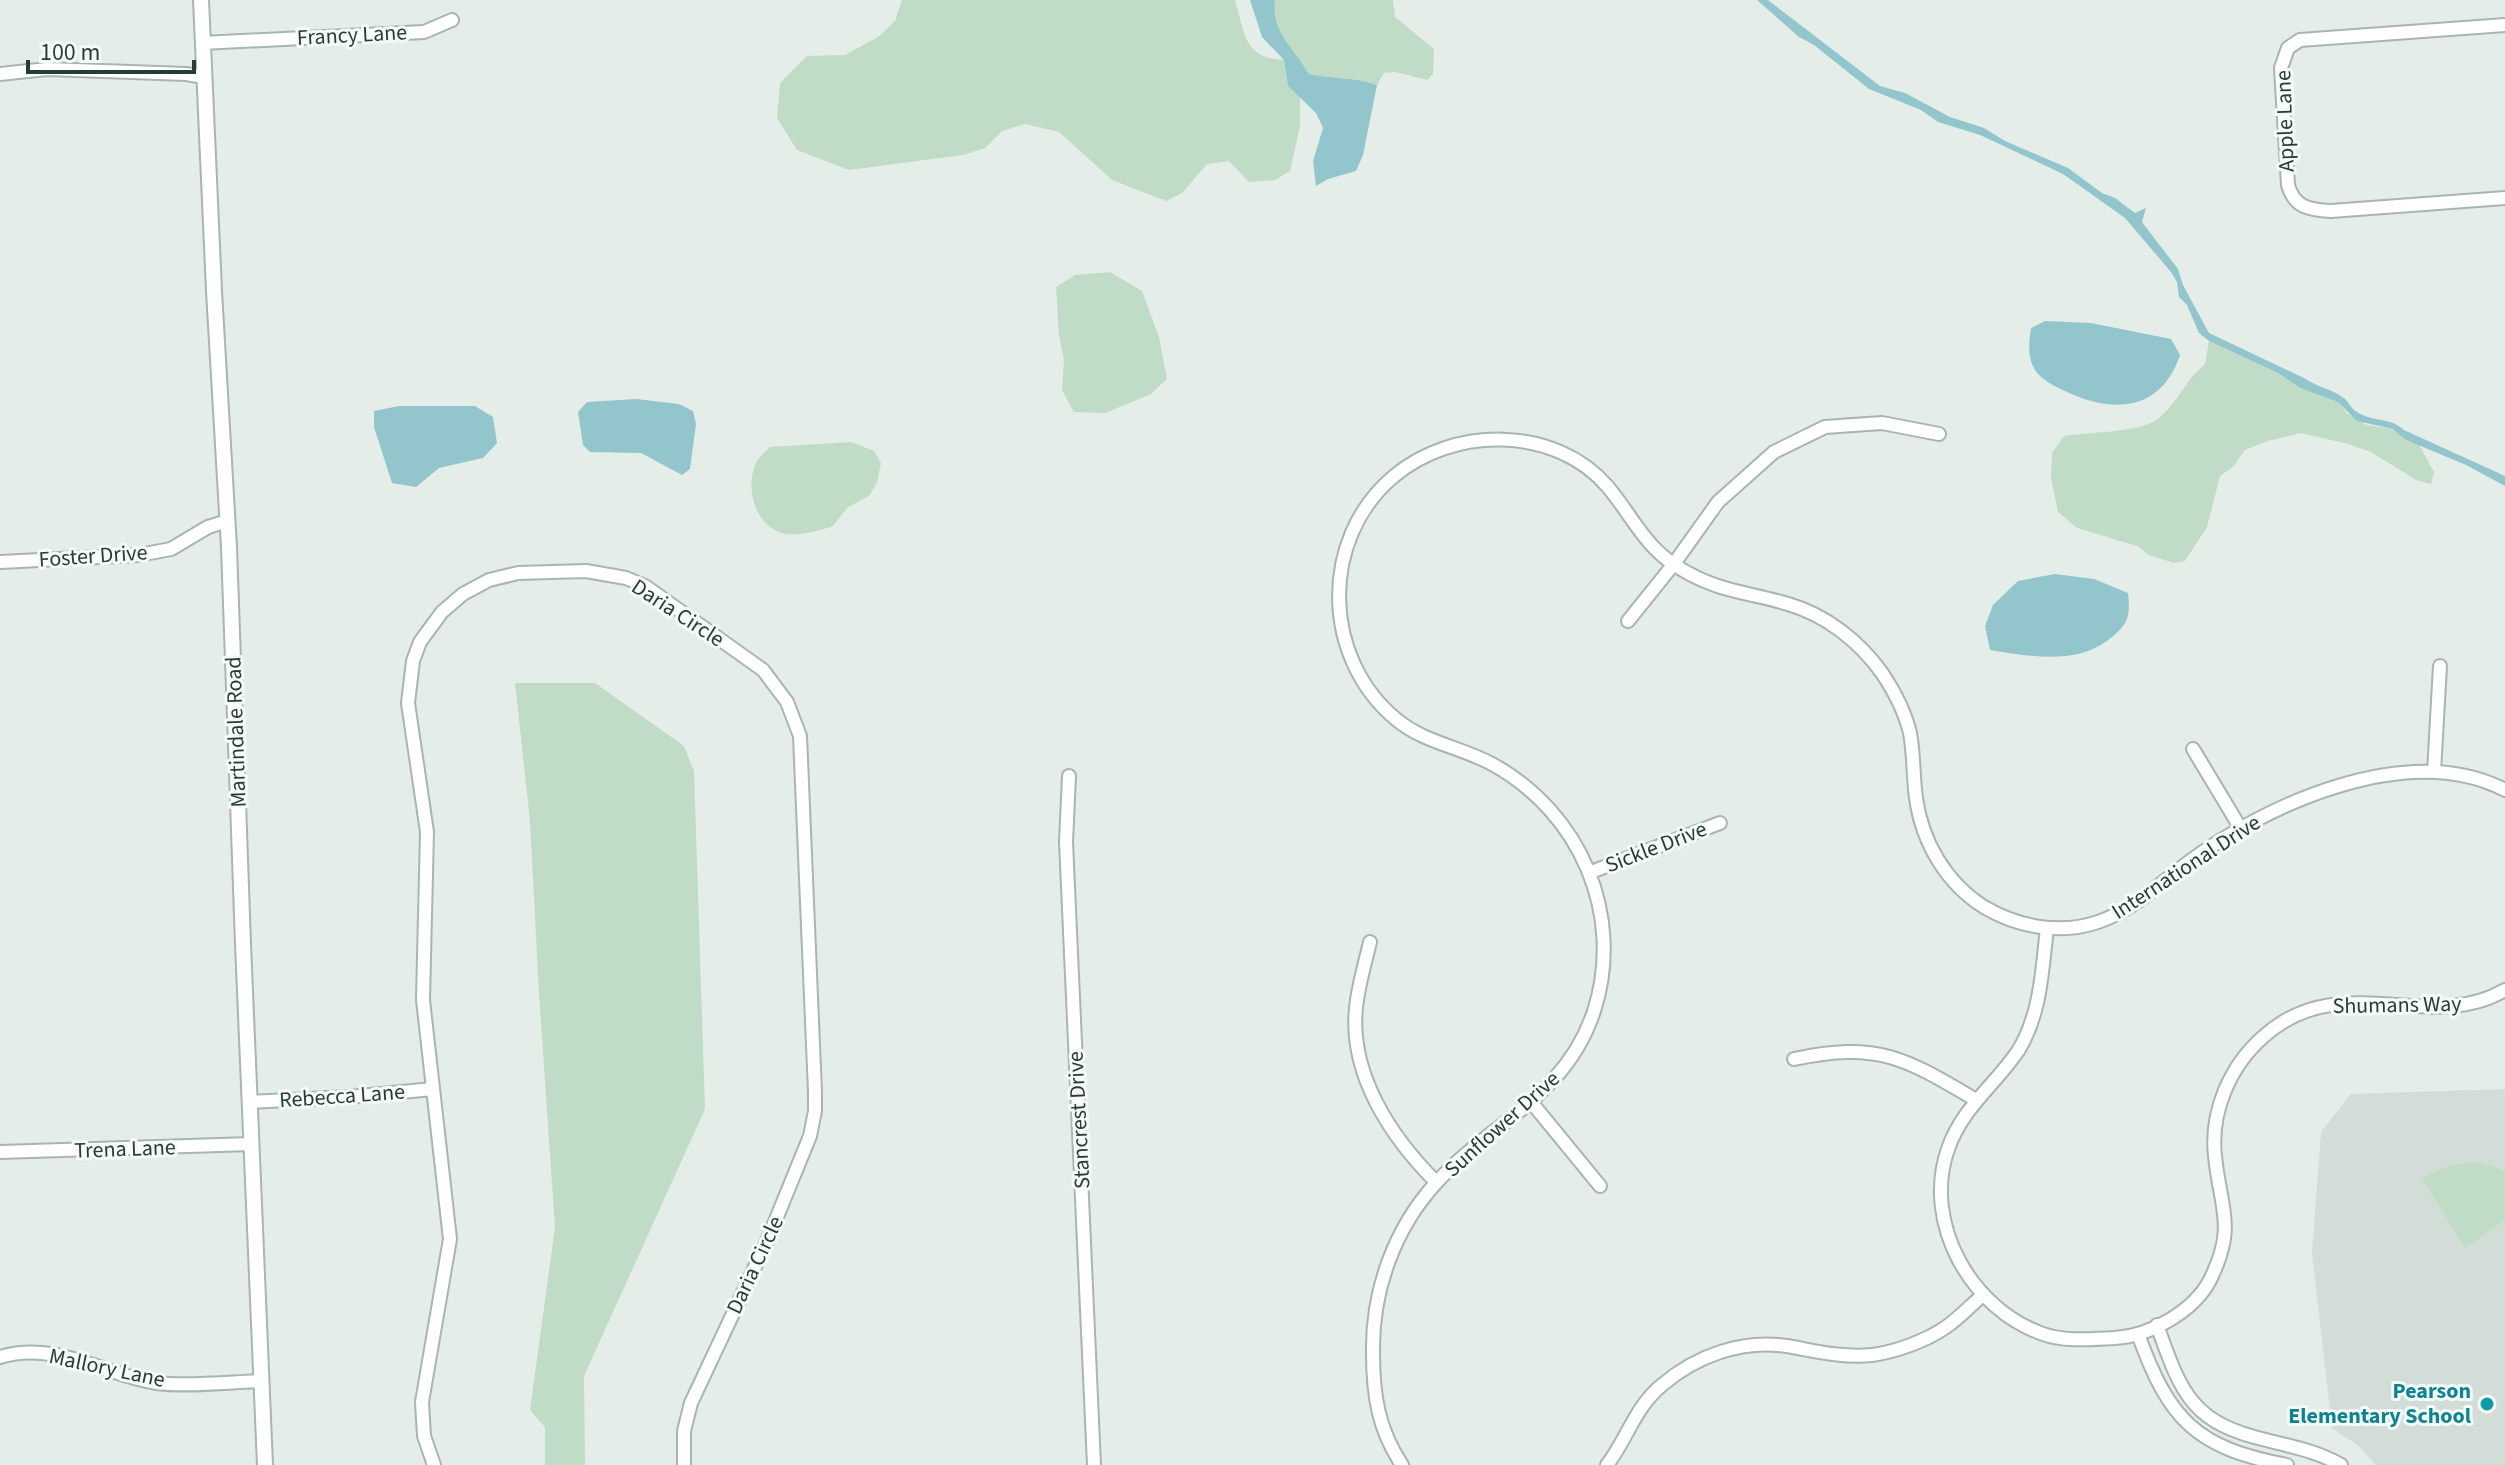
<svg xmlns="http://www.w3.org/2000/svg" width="2505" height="1465" font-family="'Source Sans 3',sans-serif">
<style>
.built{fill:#d3ddd8}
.green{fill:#c0dcc6}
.water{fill:#93c6cc}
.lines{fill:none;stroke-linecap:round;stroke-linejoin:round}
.minor-casing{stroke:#a8b5b0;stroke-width:16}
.tertiary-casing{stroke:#a8b5b0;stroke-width:18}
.minor{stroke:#fff;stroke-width:12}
.tertiary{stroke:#fff;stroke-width:14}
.culture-dot{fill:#0f9aa8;stroke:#f6faf7;stroke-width:3}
.labels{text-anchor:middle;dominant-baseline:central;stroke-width:6;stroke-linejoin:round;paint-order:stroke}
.street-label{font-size:22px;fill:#263d36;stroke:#f6faf7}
.culture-label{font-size:22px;font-weight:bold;fill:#0d838f;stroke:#f6faf7;text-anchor:end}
</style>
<rect width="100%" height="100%" fill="#e5ede9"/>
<!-- built -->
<polygon class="built" points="2505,1089 2505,1465 2376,1465 2360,1447 2332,1428 2312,1253 2321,1132 2351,1094"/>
<!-- green -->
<g class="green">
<path d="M902 0H1235C1245 33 1243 58 1284 60L1288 86 1300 96V126L1290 171 1275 180 1249 182 1229 161 1207 164 1182 193 1166 201 1112 180 1059 132 1025 124 1002 131 985 148 963 155 849 170 797 150 777 118 780 83 807 56 845 55 878 37 895 21Z"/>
<path d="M1275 0H1393L1395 17 1434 49 1433 74 1427 80 1395 72 1384 73 1377 85C1355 77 1332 79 1309 74 1294 48 1271 32 1275 0Z"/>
<polygon points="1110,272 1142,291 1159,337 1167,379 1151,394 1105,413 1074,412 1062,390 1064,360 1059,336 1056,287 1075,275"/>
<path d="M2209 341 2278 373 2300 388 2338 402 2347 413 2367 425 2393 429 2410 442 2418 443 2434 472 2431 484 2416 480 2371 452 2348 444 2301 433 2268 441 2245 450 2233 467 2220 476 2207 527 2185 561 2174 563 2149 555 2137 546 2077 528 2058 512 2051 478 2052 453 2064 436C2088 432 2136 433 2156 420 2176 406 2186 379 2205 364Z"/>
<path d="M851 442 874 451 881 463 877 483 869 496 848 507 832 527C818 530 801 536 787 534 756 530 743 487 757 461 760 456 766 451 770 447Z"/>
<polygon points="515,683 595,683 684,746 694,771 705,1109 584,1376 585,1465 545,1465 545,1427 530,1410 555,1227 539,993 530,821"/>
<polygon points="2480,1162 2505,1171 2505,1220 2465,1248 2422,1178 2451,1165"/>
</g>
<!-- water -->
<g class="water">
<path d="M1250 0H1275C1271 32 1294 48 1309 74 1332 79 1355 77 1377 85L1363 155 1356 171 1328 179 1316 186 1313 161 1323 128 1316 113 1288 86 1284 60 1262 37Z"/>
<path d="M1757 0H1768L1880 86 1905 93 1950 117 1984 128 2005 141 2068 168 2102 193 2115 198 2135 213 2146 208 2142 222 2178 269 2183 285 2209 333 2304 378C2317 387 2332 389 2344 398 2349 402 2351 409 2357 412 2372 422 2390 417 2404 430L2505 476V486L2466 465 2406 440 2393 429 2357 421 2338 402 2300 388 2278 373 2209 341 2199 333 2187 305 2179 297 2177 282 2171 272 2125 218 2063 174 1980 135 1938 122 1921 110 1869 89 1814 45 1799 37Z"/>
<path d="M2045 321 2091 323 2171 339 2180 355C2161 412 2112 414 2065 391 2056 387 2040 379 2035 370 2027 357 2029 341 2031 328Z"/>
<polygon points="636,399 679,404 693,411 696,424 690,469 682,475 641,453 590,452 583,445 578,412 587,402"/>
<polygon points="399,406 475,406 493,417 497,443 483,458 439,468 416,487 392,483 374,427 374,411"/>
<path d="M2055 574 2094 579 2128 593C2131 619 2127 625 2107 641 2074 665 2028 656 1990 650L1985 626 1993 605 2018 581Z"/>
</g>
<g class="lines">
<!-- minor casing -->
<g class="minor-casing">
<g id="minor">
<path d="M2505 25 2300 40 2288 48 2281 68 2288 185C2294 207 2309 210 2331 211L2505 198"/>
<polyline points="202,43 424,32 452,20"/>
<polyline points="0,74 47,69 186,74 204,77"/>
<polyline points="0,562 139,555 171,549 208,527 227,521"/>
<polyline points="1628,621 1673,565 1718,502 1774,452 1825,427 1882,423 1939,434"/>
<polyline points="2193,749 2241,829"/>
<polyline points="2434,772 2440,666"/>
<polyline points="1069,776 1066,842 1094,1465"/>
<polyline points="1591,872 1720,823"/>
<path d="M2047 928C2042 970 2041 1014 2018 1051 1995 1085 1962 1108 1948 1149 1922 1223 1971 1309 2043 1334 2065 1342 2092 1339 2115 1338 2150 1336 2194 1311 2210 1280 2237 1226 2220 1208 2215 1156 2210 1112 2230 1066 2263 1037 2340 967 2428 1035 2505 990"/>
<path d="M1370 942C1365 964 1358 986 1356 1008 1349 1075 1392 1138 1436 1182"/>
<path d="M1794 1059C1878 1041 1905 1058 1976 1100"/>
<polyline points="250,1102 349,1097 433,1089"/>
<polyline points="1532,1103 1600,1186"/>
<polyline points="0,1152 251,1144"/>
<path d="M2157 1325C2182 1396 2193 1424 2270 1441 2294 1447 2319 1452 2341 1465"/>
<path d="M2138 1334C2169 1420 2196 1448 2287 1465"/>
<path d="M0 1357C55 1340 104 1375 157 1383 187 1387 231 1382 262 1381"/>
<polyline points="434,1465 424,1436 422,1402 450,1239 423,1000 427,832 408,703 413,661 420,642 442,612 463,594 489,580 518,573 586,571 626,578 645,586 763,670 787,702 800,736 815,1092 815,1111 810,1136 768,1239 691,1403 684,1431 684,1465"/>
<path d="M1402 1465C1378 1429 1373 1395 1373 1352 1372 1291 1394 1229 1436 1183 1491 1122 1566 1097 1594 1011 1625 915 1580 812 1492 764 1461 747 1425 743 1397 720 1322 659 1319 540 1393 477 1452 426 1555 425 1608 487 1636 521 1646 551 1688 573 1722 592 1752 593 1788 604 1826 615 1859 641 1882 673 1894 691 1905 712 1910 733 1914 754 1913 777 1916 798 1922 842 1946 883 1984 907 2018 927 2060 935 2098 922 2133 910 2157 886 2186 864 2266 804 2408 740 2505 790"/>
<path d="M1607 1465C1627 1439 1635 1407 1662 1385 1696 1356 1742 1339 1787 1346 1816 1351 1842 1358 1872 1355 1895 1352 1926 1341 1946 1327 1959 1318 1971 1305 1983 1295"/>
</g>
</g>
<!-- tertiary casing -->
<g class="tertiary-casing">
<polyline id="tertiary" points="201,0 214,291 229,547 243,944 265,1465"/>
</g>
<!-- minor -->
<use href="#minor" class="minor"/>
<!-- tertiary -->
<use href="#tertiary" class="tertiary"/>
</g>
<!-- markers -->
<circle class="culture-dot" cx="2487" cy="1404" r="8"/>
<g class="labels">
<!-- street labels -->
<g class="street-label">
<text transform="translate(352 35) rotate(-3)">Francy Lane</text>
<text transform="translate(2285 121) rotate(-92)">Apple Lane</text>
<text transform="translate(93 556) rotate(-4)">Foster Drive</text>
<text transform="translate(678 613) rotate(33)">Daria Circle</text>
<text transform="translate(236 732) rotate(-92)">Martindale Road</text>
<text transform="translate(1656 847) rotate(-21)">Sickle Drive</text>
<text transform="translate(2186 867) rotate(-33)">International Drive</text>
<text transform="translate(2397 1005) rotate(-1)">Shumans Way</text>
<text transform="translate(342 1096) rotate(-4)">Rebecca Lane</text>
<text transform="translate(1079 1120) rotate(-93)">Stancrest Drive</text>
<text transform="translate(1502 1124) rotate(-42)">Sunflower Drive</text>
<text transform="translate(125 1149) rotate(-2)">Trena Lane</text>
<text transform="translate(755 1265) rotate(-65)">Daria Circle</text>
<text transform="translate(107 1368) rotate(12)">Mallory Lane</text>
</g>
<!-- culture labels -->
<g class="culture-label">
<text x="2471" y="1391">Pearson<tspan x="2471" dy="25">Elementary School</tspan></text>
</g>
</g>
<!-- scale -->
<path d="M28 60v12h166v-12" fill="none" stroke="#263d36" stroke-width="4"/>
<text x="40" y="60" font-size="24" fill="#263d36" stroke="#f6faf7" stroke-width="6" paint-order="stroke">100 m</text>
</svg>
